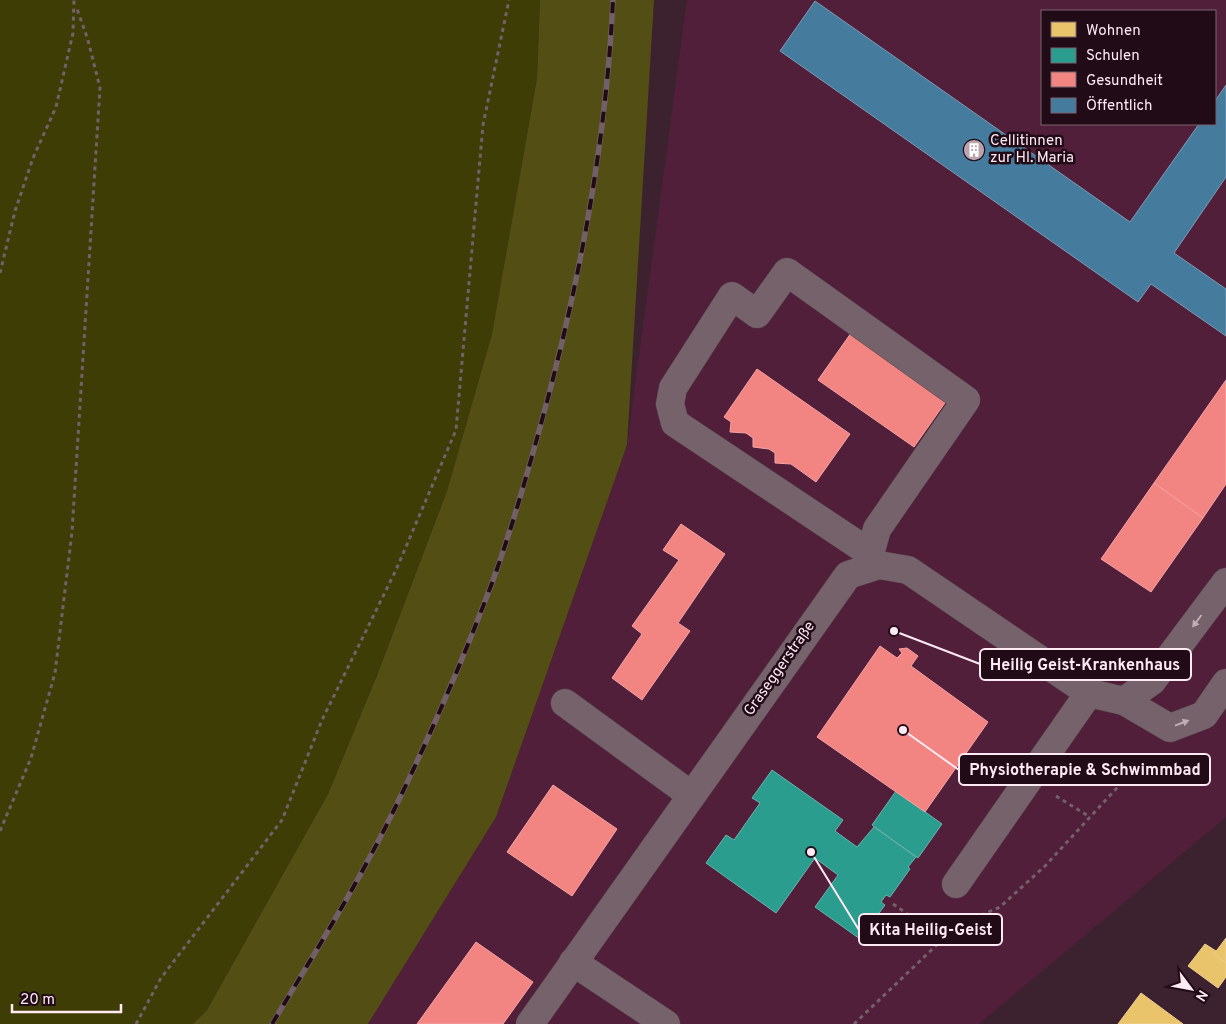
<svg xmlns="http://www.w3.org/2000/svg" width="1226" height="1024" font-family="Overpass,sans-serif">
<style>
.built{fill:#511f39;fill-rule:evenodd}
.green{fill:#3f3d06}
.forest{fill:#524e14}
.homes{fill:#e9c46a;stroke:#efcf93}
.schools{fill:#2a9d8f;stroke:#6ab4ad}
.health{fill:#f28482;stroke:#f6a3a4}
.public{fill:#457b9d;stroke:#7c9cb7}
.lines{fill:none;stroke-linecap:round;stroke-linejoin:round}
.minor-casing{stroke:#55404a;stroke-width:29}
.path{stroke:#73616a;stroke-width:3;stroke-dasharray:4 4;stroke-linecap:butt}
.minor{stroke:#76626b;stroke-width:28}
.rail-casing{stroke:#735f69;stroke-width:5.5}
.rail{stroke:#200b16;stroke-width:4;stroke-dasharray:11;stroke-linecap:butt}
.oneway{fill:#c1adb6}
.labels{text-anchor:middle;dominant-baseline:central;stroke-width:5;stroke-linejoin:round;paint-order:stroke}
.poi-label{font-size:15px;fill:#feeaf3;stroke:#200b16;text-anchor:start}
.street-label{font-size:15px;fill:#feeaf3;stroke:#200b16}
.leader{fill:none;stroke:#feeaf3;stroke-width:2}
.callout-dot{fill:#feeaf3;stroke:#200b16;stroke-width:2}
.callout{fill:#200b16;stroke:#feeaf3;stroke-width:2}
.callout-label{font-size:16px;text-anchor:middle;font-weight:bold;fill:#feeaf3}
</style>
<rect width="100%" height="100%" fill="#3c222f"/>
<!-- built -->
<path class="built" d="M687 0H1226V817L979 1024H368L496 817 627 445ZM1042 11H1215V124H1042Z"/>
<!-- green -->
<polygon class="green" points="0,0 540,0 537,78 492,334 447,491 378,673 328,794 207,1010 193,1024 0,1024"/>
<!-- forest -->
<polygon class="forest" points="540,0 654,0 627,445 496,817 368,1024 193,1024 207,1010 328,794 378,673 447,491 492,334 537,78"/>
<!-- homes -->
<g class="homes">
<polygon points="1226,938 1226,963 1214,954"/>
<polygon points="1205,944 1216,951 1214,954 1226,963 1226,977 1218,988 1188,966"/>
<polygon points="1141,993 1183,1024 1118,1024"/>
</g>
<!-- schools -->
<g class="schools">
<polygon points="772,770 843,820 835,831 857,847 874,827 916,857 908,867 910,869 890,897 886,895 881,902 885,905 860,939 815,907 838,875 815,858 776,913 706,863 726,835 734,840 760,803 752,798"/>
<polygon points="896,791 942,824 918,858 872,825"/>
</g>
<!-- health -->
<g class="health">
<polygon points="851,333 947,400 914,447 818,380"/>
<polygon points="757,369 850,434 816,482 791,464 775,463 775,453 769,449 753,447 753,438 746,433 730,432 731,422 724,417"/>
<polygon points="1226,380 1226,484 1203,518 1154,483"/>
<polygon points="1154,483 1203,518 1151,592 1101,559"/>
<polygon points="681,524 725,554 678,623 690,631 642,700 612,678 642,634 632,626 679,560 663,550"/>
<polygon points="880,646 897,658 902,653 899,649 907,648 918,656 911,666 988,722 925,812 817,737"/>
<polygon points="553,785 617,829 572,896 507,852"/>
<polygon points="476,942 533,982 503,1024 417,1024"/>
</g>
<!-- public -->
<polygon class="public" points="815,1 1130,222 1199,124 1215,124 1215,101 1226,85 1226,177 1174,253 1226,289 1226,336 1151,284 1138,302 780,51"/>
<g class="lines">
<!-- minor casing -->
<g class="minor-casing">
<g id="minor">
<polyline points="866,569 877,529 966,400 787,272 757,314 732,296 673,388 670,404 675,423 870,553"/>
<polyline points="1124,701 1152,681 1226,582"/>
<polyline points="565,703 691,795"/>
<polyline points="956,884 1089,693"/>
<polyline points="573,962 666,1024"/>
<polyline points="530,1024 848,575 879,565 908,570 1089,693 1124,701 1170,728 1204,715 1226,683"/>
</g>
</g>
<!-- path -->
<g class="path">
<polyline points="0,273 15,211 33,158 56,107 73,33 74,0"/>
<polyline points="1056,796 1090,817"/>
<polyline points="0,831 31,758 55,673 72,532 100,88 88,40 76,6"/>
<polyline points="893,904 943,939"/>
<polyline points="136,1024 161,978 282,820 322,720 396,570 456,430 483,125 509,0"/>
<polyline points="854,1024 943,939 975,918 1000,907 1045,866 1126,778 1165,769 1181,761"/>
</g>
<!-- minor -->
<use href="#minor" class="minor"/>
<!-- rail casing -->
<g class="rail-casing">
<path id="rail" d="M272 1024C314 954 358 884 394 810 430 736 463 660 492 583 510 534 525 482 539 431 578 291 606 146 613 0"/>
</g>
<!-- rail -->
<use href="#rail" class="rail"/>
</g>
<!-- one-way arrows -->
<defs><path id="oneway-solid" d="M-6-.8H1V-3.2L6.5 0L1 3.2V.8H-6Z" transform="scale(1.25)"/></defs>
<g class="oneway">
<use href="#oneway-solid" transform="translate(1197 621) rotate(127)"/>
<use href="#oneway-solid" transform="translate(1182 723) rotate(-21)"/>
</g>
<!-- icons -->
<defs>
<g id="building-disc" transform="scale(1.125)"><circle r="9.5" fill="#baa4ae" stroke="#200b16"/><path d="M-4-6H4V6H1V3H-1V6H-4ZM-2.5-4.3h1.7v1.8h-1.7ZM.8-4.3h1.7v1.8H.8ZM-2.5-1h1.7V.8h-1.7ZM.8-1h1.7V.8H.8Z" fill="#fff"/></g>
</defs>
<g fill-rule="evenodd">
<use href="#building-disc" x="974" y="150"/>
</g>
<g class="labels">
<!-- poi labels -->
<g class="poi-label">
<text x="990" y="141">Cellitinnen<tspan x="990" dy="17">zur Hl. Maria</tspan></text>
</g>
<!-- street labels -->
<g class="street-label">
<text transform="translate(780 669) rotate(-55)">Graseggerstraße</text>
</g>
</g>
<!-- callouts -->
<path class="leader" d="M894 631L980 664M903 730L959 770M811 852L859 930"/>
<g class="callout-dot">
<circle cx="894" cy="631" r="5"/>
<circle cx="903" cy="730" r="5"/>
<circle cx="811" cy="852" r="5"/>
</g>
<g class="callout">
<rect x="980" y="649" width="211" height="31" rx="5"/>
<rect x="959" y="754" width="251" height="31" rx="5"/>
<rect x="859" y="914" width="143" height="31" rx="5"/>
</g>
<g class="callout-label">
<text x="1085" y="670">Heilig Geist-Krankenhaus</text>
<text x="1085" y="775">Physiotherapie &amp; Schwimmbad</text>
<text x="931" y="935">Kita Heilig-Geist</text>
</g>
<!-- legend -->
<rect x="1041" y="10" width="175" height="115" fill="#200b16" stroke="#79646e"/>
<rect x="1051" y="22" width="25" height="15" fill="#e9c46a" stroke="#79646e"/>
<text x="1086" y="35" font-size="15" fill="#feeaf3">Wohnen</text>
<rect x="1051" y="48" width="25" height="15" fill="#2a9d8f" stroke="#79646e"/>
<text x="1086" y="60" font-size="15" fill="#feeaf3">Schulen</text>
<rect x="1051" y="72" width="25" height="15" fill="#f28482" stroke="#79646e"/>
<text x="1086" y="85" font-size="15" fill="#feeaf3">Gesundheit</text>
<rect x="1051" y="98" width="25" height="15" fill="#457b9d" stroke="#79646e"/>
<text x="1086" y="110" font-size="15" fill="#feeaf3">Öffentlich</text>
<!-- north arrow -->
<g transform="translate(1191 989) rotate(122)" stroke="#200b16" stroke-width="4" paint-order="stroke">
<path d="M0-4L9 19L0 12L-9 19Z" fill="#feeaf3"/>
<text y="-8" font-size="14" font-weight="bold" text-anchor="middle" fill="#feeaf3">N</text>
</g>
<!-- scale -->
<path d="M12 1004v8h109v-8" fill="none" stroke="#feeaf3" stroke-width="2.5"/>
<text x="20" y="1004" font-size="15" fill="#feeaf3" stroke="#200b16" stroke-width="4" paint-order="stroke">20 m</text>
</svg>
